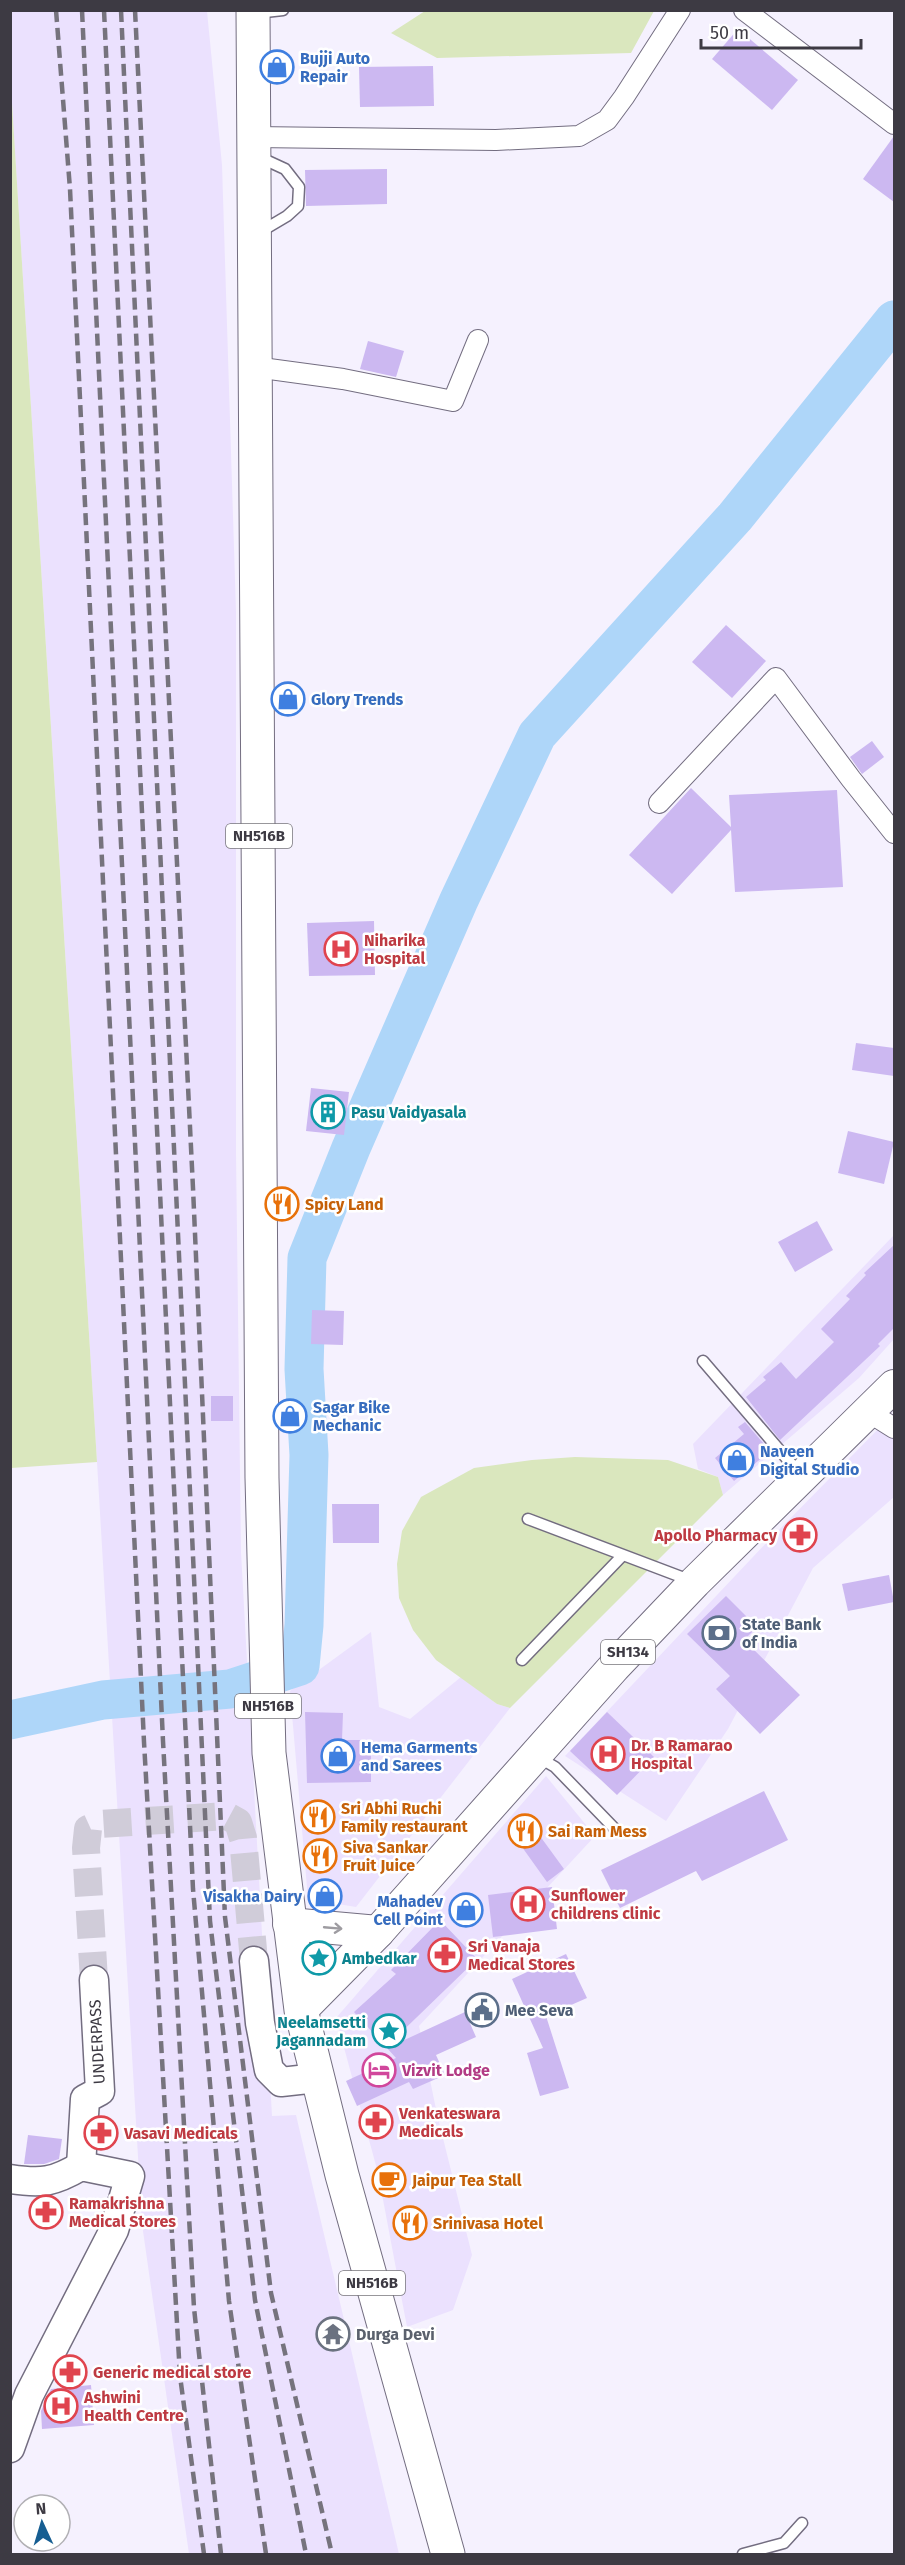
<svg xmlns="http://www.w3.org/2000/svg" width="905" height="2565" font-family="'Fira Sans',sans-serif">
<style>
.built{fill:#ebe1fe}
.green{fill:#dae7be}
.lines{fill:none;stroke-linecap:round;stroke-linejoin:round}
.river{stroke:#aed6f9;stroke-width:39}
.building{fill:#ccb8f1}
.secondary-tunnel{stroke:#d0ccd9;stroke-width:28;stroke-dasharray:28 14;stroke-linecap:butt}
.lane-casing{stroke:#736d80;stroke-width:13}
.street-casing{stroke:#736d80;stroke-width:22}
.secondary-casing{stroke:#736d80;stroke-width:31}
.primary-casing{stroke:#736d80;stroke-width:34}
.highway-casing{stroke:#736d80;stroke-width:35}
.lane{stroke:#fff;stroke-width:10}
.street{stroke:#fff;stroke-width:20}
.secondary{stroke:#fff;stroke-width:28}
.primary{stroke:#fff;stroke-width:32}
.highway{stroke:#fff;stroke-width:33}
.rail{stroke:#76737d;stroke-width:4.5;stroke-dasharray:12 6;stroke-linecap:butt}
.oneway{stroke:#9e9ca1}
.labels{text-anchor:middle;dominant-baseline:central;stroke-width:5;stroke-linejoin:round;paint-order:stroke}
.shield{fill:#fff;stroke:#77757b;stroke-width:1.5}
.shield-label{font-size:15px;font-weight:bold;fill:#3d3a43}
.shop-label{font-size:16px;font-weight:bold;fill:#366cbe;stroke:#fff;text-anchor:start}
.health-label{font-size:16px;font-weight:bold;fill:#be3a42;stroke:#fff;text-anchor:start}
.culture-label{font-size:16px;font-weight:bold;fill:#0d838f;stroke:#fff;text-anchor:start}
.food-label{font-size:16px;font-weight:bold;fill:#c56008;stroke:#fff;text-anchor:start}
.service-label{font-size:16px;font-weight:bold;fill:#4e5e75;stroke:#fff;text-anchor:start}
.street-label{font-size:16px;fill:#3d3a43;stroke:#fff}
.hotel-label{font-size:16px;font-weight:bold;fill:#b23c85;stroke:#fff;text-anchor:start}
.worship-label{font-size:16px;font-weight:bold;fill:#5b616d;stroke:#fff;text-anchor:start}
</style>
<rect width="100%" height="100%" fill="#f5f1fe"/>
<!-- built -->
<g class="built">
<polygon points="10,11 207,11 222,165 236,612 236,1153 241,1552 272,2116 296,2115 399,2554 189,2554 142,2224 97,1462 11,87"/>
<polygon points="894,1235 894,1339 859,1378 723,1495 718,1477 698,1469 693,1444"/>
<polygon points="894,1413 894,1497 813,1568 728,1729 666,1821 565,1756 769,1540"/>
<polygon points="371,1632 379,1707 410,1719 461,1677 497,1704 510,1708 356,1907 308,1899 290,1691"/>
<polygon points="546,1776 595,1836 419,2026 437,2114 472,2255 453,2310 407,2327 378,2173 336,2018"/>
</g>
<!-- green -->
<g class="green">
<polygon points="425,11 425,10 654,11 631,53 437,58 391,33"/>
<polygon points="11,87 97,1462 11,1468 10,1468"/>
<polygon points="575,1457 668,1460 718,1477 723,1495 510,1708 497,1704 436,1660 413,1630 399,1598 397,1564 402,1531 421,1497 474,1468 532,1460"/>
</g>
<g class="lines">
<!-- river -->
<polyline class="river" points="10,1720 103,1700 230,1689 300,1666 304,1625 309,1455 304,1369 307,1258 351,1148 459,900 537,735 735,517 894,320"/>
</g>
<!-- building -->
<g class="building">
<polygon points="738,29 798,80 772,110 712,59"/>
<polygon points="433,66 434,106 360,107 359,67"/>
<polygon points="894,136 894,202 863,179"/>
<polygon points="387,169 387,204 306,206 305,170"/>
<polygon points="368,341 404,351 396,377 360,369"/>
<polygon points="726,625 766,661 732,698 692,662"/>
<polygon points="872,741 884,757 862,774 850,757"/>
<polygon points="691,788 731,827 729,795 837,790 843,887 735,892 731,830 672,894 629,855"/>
<polygon points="374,921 375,975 309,976 307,923"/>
<polygon points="856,1043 894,1048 894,1076 852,1070"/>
<polygon points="311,1088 349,1092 344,1135 306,1131"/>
<polygon points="848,1131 894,1142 884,1184 838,1173"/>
<polygon points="817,1221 833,1250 795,1272 778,1242"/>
<polygon points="894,1245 894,1328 878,1344 880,1346 780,1440 746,1397 766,1380 763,1377 781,1362 796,1379 834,1342 821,1329 850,1299 846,1296 866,1275 864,1273"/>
<polygon points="312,1310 344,1311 343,1345 311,1344"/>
<rect x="211" y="1396" width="22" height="25"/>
<polygon points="745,1422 770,1451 734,1481 715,1458 744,1434 738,1427"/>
<polygon points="332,1504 379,1504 379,1543 333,1543"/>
<polygon points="889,1575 894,1602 848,1611 842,1584"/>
<polygon points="726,1596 757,1627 744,1640 800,1695 760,1734 716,1689 730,1676 687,1634"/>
<polygon points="305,1712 343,1713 342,1740 371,1740 371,1782 307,1783"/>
<polygon points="607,1712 654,1757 617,1795 570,1751"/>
<polygon points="764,1791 788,1840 702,1881 696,1871 620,1908 601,1870"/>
<polygon points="529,1821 564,1869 547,1882 512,1833"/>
<polygon points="552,1887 557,1929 493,1937 488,1895"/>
<polygon points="440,1920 477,1959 386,2047 354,2012 396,1974 391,1970"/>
<polygon points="566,1954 587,1998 546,2016 569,2088 540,2096 527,2053 543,2048 512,1979"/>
<polygon points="465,2012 476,2037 436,2055 445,2075 413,2089 409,2082 357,2106 346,2081 396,2058 387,2048"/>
<polygon points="28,2135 62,2139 59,2159 44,2164 24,2164"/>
<polygon points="91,2385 94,2425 42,2429 41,2411 51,2389"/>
</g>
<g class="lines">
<!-- secondary-tunnel -->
<polyline class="secondary-tunnel" points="94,1980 86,1848 88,1829 99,1824 227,1816 238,1822 243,1838 254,1961"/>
<!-- lane casing -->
<g class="lane-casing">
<g id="lane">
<polyline points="256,13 283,10"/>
<polyline points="259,157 285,169 299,187 298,206 287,216 260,232"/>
<polyline points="703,1361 800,1474"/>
<polyline points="528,1519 692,1581"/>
<polyline points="522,1660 622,1556"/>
<polyline points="538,1757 555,1767 615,1829"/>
<polyline points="743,2554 784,2543 802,2523"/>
</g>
</g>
<!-- street casing -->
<g class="street-casing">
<g id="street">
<polyline points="744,10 894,124"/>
<polyline points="253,137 496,140 579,136 607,120 624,97 680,10"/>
<polyline points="254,367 343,379 453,401 478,340"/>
<polyline points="659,803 776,678 851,779 894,833"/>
<polyline points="867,1411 894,1428"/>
</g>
</g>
<!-- secondary casing -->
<g class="secondary-casing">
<g id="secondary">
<polyline points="254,1961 260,2023 269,2070 281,2082 317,2078"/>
<polyline points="81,2166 85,2099 100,2091 94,1980"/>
<path d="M10 2179C42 2184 54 2182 81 2166L130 2176 114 2230 29 2395 10 2448"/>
</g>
</g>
<!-- primary casing -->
<g class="primary-casing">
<g id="primary">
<polyline points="289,1924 378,1932"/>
<polyline points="301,2010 378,1932 614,1667 695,1582 894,1386"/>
</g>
</g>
<!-- highway casing -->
<g class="highway-casing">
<polyline id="highway" points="253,10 262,1478 269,1753 301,2010 342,2175 448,2554"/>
</g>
<!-- lane -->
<use href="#lane" class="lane"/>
<!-- street -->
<use href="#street" class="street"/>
<!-- secondary -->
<use href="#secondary" class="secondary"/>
<!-- primary -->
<use href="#primary" class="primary"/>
<!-- highway -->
<use href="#highway" class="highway"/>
<!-- rail -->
<g class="rail">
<polyline points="56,10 70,189 144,1742 180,2376 204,2554"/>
<polyline points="82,10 163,1741 194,2308 221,2554"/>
<polyline points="104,10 193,1889 229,2301 266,2554"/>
<polyline points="121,10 210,1921 255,2300 306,2554"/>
<polyline points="135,10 193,1188 225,1917 271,2293 332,2554"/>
</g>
</g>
<!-- one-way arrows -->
<defs><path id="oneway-shaft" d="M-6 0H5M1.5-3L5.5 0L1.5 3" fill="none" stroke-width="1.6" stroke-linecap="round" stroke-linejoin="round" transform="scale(1.5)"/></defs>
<use class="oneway" href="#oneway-shaft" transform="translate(333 1928) rotate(5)"/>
<!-- icons -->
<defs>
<g id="shop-ring" transform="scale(1.725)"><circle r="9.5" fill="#fff" stroke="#3f7fe0" stroke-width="1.5"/><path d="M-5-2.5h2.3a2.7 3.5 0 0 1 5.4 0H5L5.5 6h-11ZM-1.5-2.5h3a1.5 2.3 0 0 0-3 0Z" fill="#3f7fe0"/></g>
<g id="hospital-ring" transform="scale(1.725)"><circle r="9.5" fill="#fff" stroke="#e0444e" stroke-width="1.5"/><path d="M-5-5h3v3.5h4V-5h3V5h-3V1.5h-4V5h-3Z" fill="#e0444e"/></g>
<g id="building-ring" transform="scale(1.725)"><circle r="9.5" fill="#fff" stroke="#0f9aa8" stroke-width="1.5"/><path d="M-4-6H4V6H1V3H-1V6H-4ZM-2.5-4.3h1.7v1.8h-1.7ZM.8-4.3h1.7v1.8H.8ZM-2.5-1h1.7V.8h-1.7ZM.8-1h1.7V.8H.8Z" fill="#0f9aa8"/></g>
<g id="restaurant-ring" transform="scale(1.725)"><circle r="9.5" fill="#fff" stroke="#e8710a" stroke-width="1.5"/><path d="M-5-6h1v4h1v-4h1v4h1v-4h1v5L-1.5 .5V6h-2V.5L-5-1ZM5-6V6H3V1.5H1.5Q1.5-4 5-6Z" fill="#e8710a"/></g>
<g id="pharmacy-ring" transform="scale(1.725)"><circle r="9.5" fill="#fff" stroke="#e0444e" stroke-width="1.5"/><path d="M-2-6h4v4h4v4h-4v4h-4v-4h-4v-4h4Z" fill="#e0444e"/></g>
<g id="bank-ring" transform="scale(1.725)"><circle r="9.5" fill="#fff" stroke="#5c6f8a" stroke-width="1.5"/><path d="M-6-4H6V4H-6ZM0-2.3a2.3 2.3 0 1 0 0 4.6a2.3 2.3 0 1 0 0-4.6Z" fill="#5c6f8a"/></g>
<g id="sight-ring" transform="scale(1.725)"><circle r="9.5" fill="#fff" stroke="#0f9aa8" stroke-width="1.5"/><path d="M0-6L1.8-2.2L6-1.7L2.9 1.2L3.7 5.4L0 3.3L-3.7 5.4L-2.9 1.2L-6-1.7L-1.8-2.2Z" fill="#0f9aa8"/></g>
<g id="civic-ring" transform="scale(1.725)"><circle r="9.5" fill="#fff" stroke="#5c6f8a" stroke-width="1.5"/><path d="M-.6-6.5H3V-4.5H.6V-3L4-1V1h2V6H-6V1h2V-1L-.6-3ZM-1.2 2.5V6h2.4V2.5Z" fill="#5c6f8a"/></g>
<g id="hotel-ring" transform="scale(1.725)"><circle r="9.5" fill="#fff" stroke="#d1479c" stroke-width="1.5"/><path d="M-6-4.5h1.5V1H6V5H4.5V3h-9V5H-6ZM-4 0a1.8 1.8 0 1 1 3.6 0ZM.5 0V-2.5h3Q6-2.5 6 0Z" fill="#d1479c"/></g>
<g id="cafe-ring" transform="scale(1.725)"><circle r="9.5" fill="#fff" stroke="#e8710a" stroke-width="1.5"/><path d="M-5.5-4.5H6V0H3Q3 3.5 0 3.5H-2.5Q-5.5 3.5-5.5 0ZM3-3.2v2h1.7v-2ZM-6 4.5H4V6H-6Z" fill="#e8710a"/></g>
<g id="temple-ring" transform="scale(1.725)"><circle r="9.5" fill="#fff" stroke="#6b7280" stroke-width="1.5"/><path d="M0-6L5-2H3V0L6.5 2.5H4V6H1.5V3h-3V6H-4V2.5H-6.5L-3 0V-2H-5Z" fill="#6b7280"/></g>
</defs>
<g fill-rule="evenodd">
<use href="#shop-ring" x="277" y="67"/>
<use href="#shop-ring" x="288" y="699"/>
<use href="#hospital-ring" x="341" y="949"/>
<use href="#building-ring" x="328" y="1112"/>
<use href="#restaurant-ring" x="282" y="1204"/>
<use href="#shop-ring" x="290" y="1416"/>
<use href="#shop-ring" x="737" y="1460"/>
<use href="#pharmacy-ring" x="800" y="1535"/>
<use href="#bank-ring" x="719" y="1633"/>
<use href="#hospital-ring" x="608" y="1754"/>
<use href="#shop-ring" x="338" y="1756"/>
<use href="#restaurant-ring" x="318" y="1817"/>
<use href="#restaurant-ring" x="525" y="1831"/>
<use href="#restaurant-ring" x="320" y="1856"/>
<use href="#shop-ring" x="325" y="1896"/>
<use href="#hospital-ring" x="528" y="1904"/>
<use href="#shop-ring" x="466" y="1910"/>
<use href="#pharmacy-ring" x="445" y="1955"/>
<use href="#sight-ring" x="319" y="1958"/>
<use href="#civic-ring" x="482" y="2010"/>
<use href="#sight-ring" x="389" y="2031"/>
<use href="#hotel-ring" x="379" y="2070"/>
<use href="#pharmacy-ring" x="376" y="2122"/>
<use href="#pharmacy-ring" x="101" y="2133"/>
<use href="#cafe-ring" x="389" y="2180"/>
<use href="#pharmacy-ring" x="46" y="2212"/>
<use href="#restaurant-ring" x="410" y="2223"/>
<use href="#temple-ring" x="333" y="2334"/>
<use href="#pharmacy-ring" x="70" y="2372"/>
<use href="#hospital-ring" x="61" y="2406"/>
</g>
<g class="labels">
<!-- shield labels -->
<g class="shield">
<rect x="226" y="824" width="66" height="24" rx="4.5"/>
<rect x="601" y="1640" width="54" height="24" rx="4.5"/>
<rect x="235" y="1694" width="66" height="24" rx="4.5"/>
<rect x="339" y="2271" width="66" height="24" rx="4.5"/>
</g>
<g class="shield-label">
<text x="259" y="836">NH516B</text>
<text x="628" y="1652">SH134</text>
<text x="268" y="1706">NH516B</text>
<text x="372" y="2283">NH516B</text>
</g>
<!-- shop labels -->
<g class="shop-label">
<text x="300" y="58">Bujji Auto<tspan x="300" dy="18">Repair</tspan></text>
<text x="311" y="699">Glory Trends</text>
<text x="313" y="1407">Sagar Bike<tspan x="313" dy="18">Mechanic</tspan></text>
<text x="760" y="1451">Naveen<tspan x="760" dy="18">Digital Studio</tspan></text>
<text x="361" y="1747">Hema Garments<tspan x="361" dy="18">and Sarees</tspan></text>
<text x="302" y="1896" text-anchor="end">Visakha Dairy</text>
<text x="443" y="1901" text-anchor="end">Mahadev<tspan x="443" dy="18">Cell Point</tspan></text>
</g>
<!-- health labels -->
<g class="health-label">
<text x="364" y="940">Niharika<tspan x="364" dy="18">Hospital</tspan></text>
<text x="777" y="1535" text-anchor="end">Apollo Pharmacy</text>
<text x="631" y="1745">Dr. B Ramarao<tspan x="631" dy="18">Hospital</tspan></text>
<text x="551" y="1895">Sunflower<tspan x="551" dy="18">childrens clinic</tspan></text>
<text x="468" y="1946">Sri Vanaja<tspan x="468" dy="18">Medical Stores</tspan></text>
<text x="399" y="2113">Venkateswara<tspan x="399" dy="18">Medicals</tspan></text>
<text x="124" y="2133">Vasavi Medicals</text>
<text x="69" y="2203">Ramakrishna<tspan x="69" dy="18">Medical Stores</tspan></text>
<text x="93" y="2372">Generic medical store</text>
<text x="84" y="2397">Ashwini<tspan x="84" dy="18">Health Centre</tspan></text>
</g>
<!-- culture labels -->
<g class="culture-label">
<text x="351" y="1112">Pasu Vaidyasala</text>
<text x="342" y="1958">Ambedkar</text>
<text x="366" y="2022" text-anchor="end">Neelamsetti<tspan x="366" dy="18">Jagannadam</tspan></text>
</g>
<!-- food labels -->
<g class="food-label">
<text x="305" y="1204">Spicy Land</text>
<text x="341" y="1808">Sri Abhi Ruchi<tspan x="341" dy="18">Family restaurant</tspan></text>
<text x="548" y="1831">Sai Ram Mess</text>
<text x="343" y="1847">Siva Sankar<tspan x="343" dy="18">Fruit Juice</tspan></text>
<text x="412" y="2180">Jaipur Tea Stall</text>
<text x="433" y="2223">Srinivasa Hotel</text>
</g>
<!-- service labels -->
<g class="service-label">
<text x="742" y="1624">State Bank<tspan x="742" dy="18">of India</tspan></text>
<text x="505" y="2010">Mee Seva</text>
</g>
<!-- street labels -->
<g class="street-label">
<text transform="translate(97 2042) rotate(-93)">UNDERPASS</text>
</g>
<!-- hotel labels -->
<g class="hotel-label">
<text x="402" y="2070">Vizvit Lodge</text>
</g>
<!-- worship labels -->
<g class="worship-label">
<text x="356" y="2334">Durga Devi</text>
</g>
</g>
<!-- border -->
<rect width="905" height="2565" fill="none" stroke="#3d3a43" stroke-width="24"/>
<!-- north arrow -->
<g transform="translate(42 2523) rotate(356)"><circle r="28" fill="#ffffff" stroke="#b1b0b4" stroke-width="1.5"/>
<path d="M0-4.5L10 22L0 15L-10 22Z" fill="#165e92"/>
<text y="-9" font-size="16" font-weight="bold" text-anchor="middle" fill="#3d3a43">N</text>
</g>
<!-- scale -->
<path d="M701 39v9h160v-9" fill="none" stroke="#3d3a43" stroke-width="3"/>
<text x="710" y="39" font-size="18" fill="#3d3a43" stroke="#ffffff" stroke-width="4.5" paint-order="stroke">50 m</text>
</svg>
